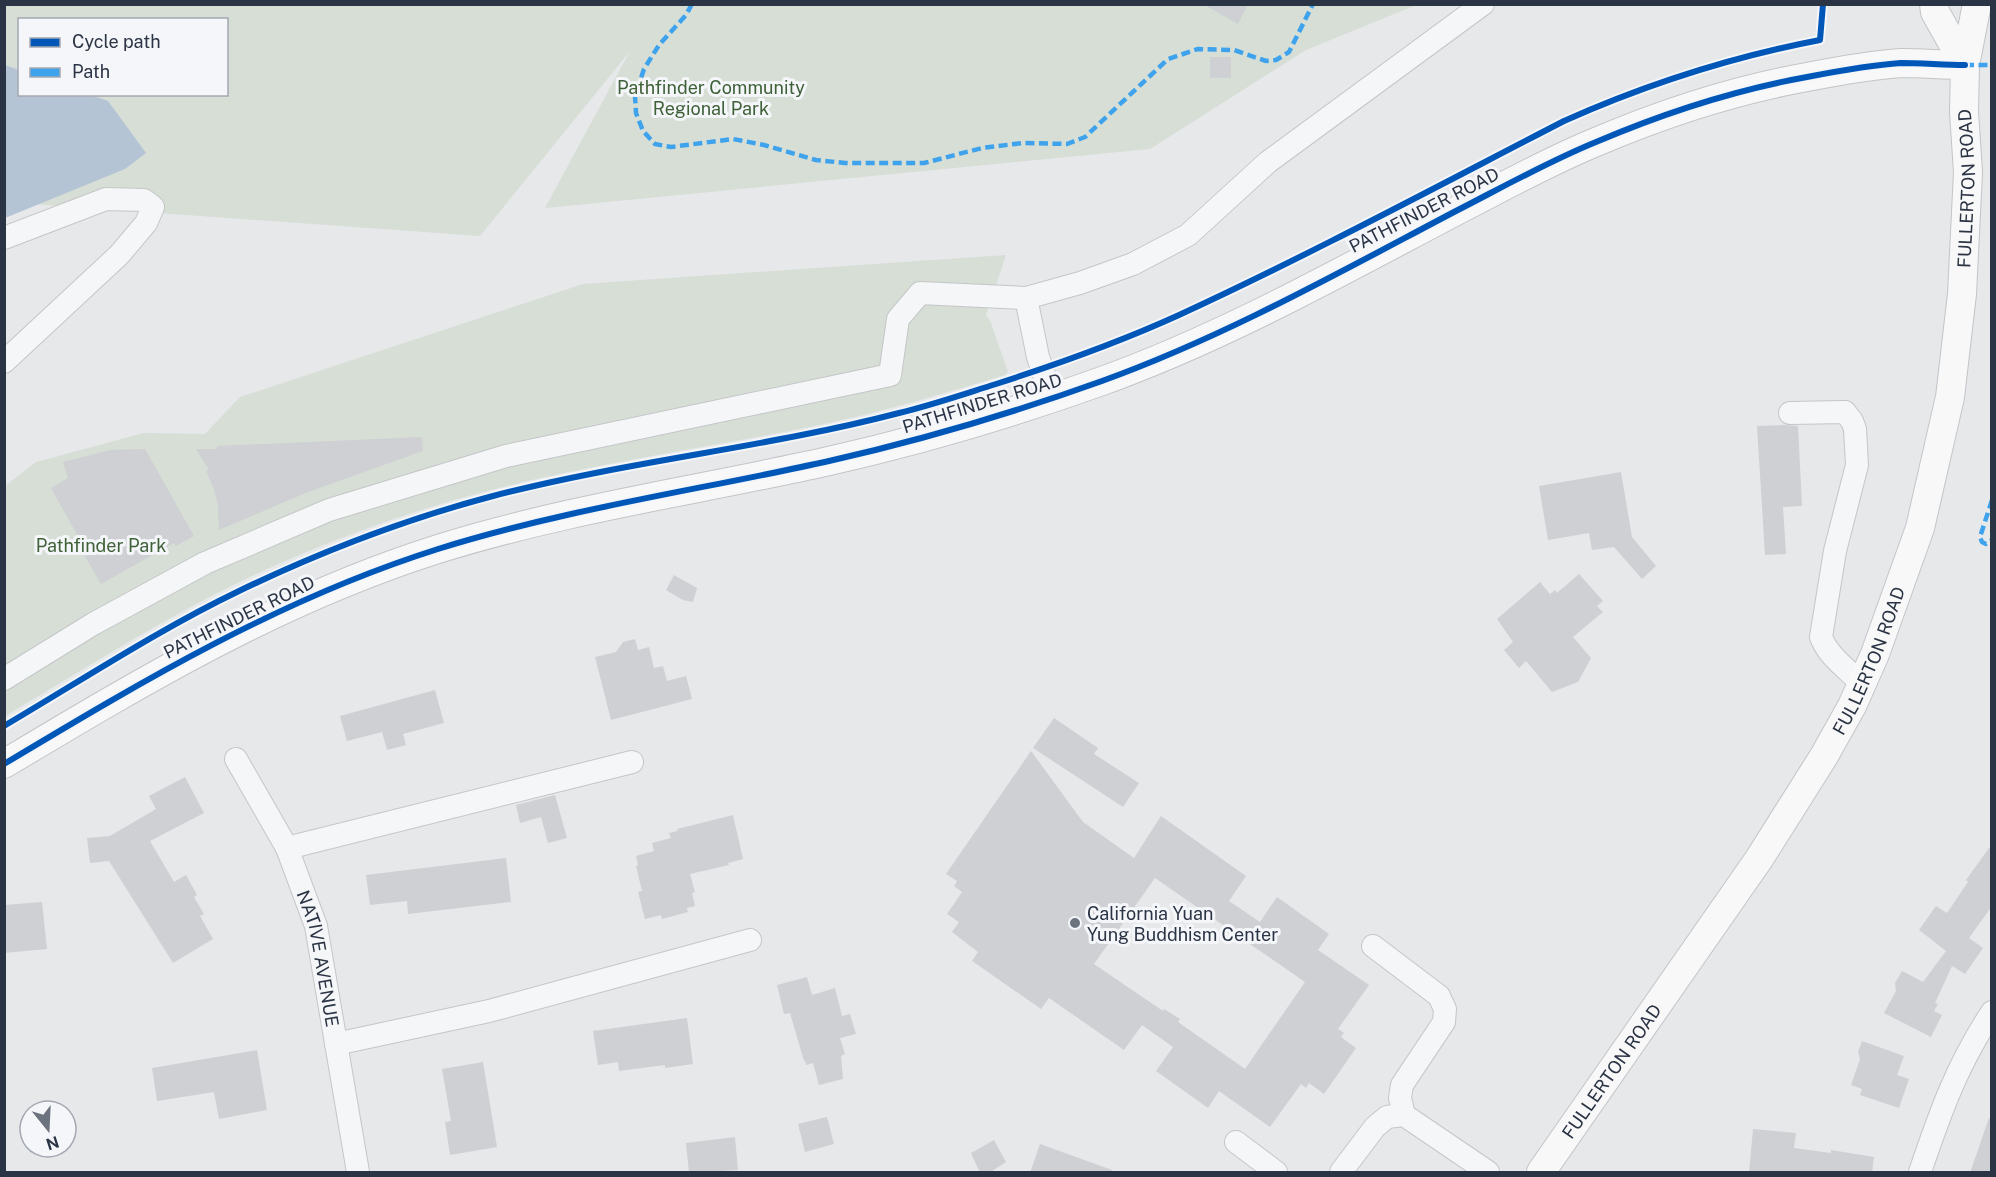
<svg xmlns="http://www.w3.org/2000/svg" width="1996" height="1177" font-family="'Public Sans',sans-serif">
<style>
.green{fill:#d6ded6;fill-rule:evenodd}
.water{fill:#b4c4d5}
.building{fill:#ced0d3;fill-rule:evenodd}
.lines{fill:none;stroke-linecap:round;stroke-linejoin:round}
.minor-casing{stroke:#c4c6c8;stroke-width:24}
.major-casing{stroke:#c2c5c8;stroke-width:30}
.minor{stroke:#f5f6f7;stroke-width:22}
.major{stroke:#f8f8f8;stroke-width:28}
.quiet{stroke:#3ea3ec;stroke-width:4.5;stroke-dasharray:9 4.5;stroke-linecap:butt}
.cycleway-casing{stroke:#f4f6f9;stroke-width:10}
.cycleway{stroke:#0057b8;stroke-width:6}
.poi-dot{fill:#6c737f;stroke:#f4f6f9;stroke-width:2}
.labels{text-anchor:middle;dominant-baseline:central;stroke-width:6;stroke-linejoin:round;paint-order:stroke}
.park-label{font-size:18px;fill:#3f6138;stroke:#f4f6f9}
.street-label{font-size:18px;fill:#2b3445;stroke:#f4f6f9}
.poi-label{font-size:18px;fill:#2b3445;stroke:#f4f6f9;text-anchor:start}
</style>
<rect width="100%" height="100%" fill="#e6e8ea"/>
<!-- green -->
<g class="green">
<path d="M4 5H1416L1306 50 1150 149 545 208 630 51 480 236 5 202ZM20 20H226V94H20Z"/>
<path d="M1006 255 986 315 991 323 1008 372 1005 375C945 393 885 411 824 424 693 451 559 467 431 507 357 530 283 559 213 595 142 632 74 675 5 716V486L36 462 144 433 205 434 240 397 583 284Z"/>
</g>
<!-- water -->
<polygon class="water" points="5,65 19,70 20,94 91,95 108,101 146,153 125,169 5,218"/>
<!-- building -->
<g class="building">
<polygon points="1203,4 1248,4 1238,24"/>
<rect x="1210" y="57" width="21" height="21"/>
<polygon points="1784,425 1798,426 1802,506 1783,507 1786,554 1765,555 1757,426"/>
<polygon points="422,437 423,451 308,492 219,530 218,505 214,489 206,471 209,470 196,449 217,449 217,446"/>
<polygon points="145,449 194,536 176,546 174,543 101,584 85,556 88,554 51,488 68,478 63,462 110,450"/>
<polygon points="1621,472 1632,537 1656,566 1642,579 1614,547 1592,550 1589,533 1548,540 1539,486"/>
<polygon points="1579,574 1603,601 1597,606 1603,612 1573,637 1591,658 1578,682 1552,692 1526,661 1519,668 1504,650 1513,642 1497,619 1540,582 1550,594 1555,590 1557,593"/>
<polygon points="674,575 697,588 693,602 683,600 666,590"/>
<polygon points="635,639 638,650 649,647 654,668 663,666 667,681 686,676 692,699 611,720 595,657 616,652 623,642"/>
<polygon points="435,690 444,723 403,734 406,745 387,750 382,732 347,741 340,716"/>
<polygon points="1054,718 1098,748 1094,754 1139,783 1123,807 1033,748"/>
<path d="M1031 751 1083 822 1134 858 1161 816 1246 876 1229 901 1260 922 1277 897 1329 934 1318 950 1369 985 1338 1029 1344 1033 1341 1037 1356 1048 1324 1094 1309 1083 1306 1088 1301 1084 1270 1127 1219 1091 1208 1108 1156 1071 1173 1047 1142 1025 1124 1050 1049 998 1041 1009 972 961 978 952 952 932 959 922 947 914 962 892 954 886 957 881 946 874ZM1155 878 1223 925 1221 928 1236 938 1237 935 1305 982 1245 1069 1178 1022 1180 1019 1164 1009 1163 1011 1094 964Z"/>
<polygon points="185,777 204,813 150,841 174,882 186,875 197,895 194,897 204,914 200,916 213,939 173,963 109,861 90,863 87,838 110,836 156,809 149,796"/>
<polygon points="555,795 567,838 548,843 541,817 520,823 516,805"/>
<polygon points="733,815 743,859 728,863 729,865 690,874 695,892 692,893 695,906 687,908 688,912 662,919 661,915 645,919 638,892 642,891 636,866 638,865 636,856 654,851 652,843 671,838 669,833 678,831 677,829"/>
<polygon points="1992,844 1992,906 1969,938 1983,948 1965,974 1952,966 1935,1003 1938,1004 1934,1011 1942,1015 1931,1037 1884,1013 1896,991 1895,983 1902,971 1923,982 1946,951 1919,930 1936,906 1947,913 1968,882 1966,880"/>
<polygon points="506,858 511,902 408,914 407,901 370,905 366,875"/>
<polygon points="42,902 47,949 4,953 4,905"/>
<polygon points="807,977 812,995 835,988 842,1016 850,1014 856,1034 840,1038 845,1054 841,1056 843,1079 819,1085 813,1063 806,1065 805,1060 804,1061 790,1013 784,1014 777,985"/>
<polygon points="687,1018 693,1064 665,1068 665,1065 619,1071 618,1062 598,1065 593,1031"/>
<polygon points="1862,1041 1904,1056 1897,1075 1909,1079 1899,1108 1860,1095 1862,1089 1851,1085 1860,1059 1858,1052"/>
<polygon points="257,1050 267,1110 219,1119 214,1092 157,1101 152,1068"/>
<polygon points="483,1062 497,1147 450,1155 445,1122 451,1121 442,1069"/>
<polygon points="827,1117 834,1144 805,1152 798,1124"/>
<polygon points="1989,1118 1992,1119 1992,1173 1970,1173"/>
<polygon points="1753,1129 1796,1133 1794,1148 1831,1153 1831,1150 1874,1157 1872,1173 1749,1173"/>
<polygon points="735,1137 738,1170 689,1173 686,1143"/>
<polygon points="994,1140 1006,1162 989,1173 980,1173 971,1153"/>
<polygon points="1040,1144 1112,1170 1112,1173 1030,1173"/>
</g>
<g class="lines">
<!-- minor casing -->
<g class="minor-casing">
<g id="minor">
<polyline points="4,238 106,199 144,200 153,207 146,223 119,255 4,362"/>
<polyline points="1026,298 1038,357 1052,397"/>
<path d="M1790 413 1845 412 1852 421 1855 429 1857 465 1835 551 1821 637C1828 656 1847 669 1861 683"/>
<polyline points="4,679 93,624 205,563 329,510 506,456 890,375 898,319 920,293 1026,298 1080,283 1133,264 1188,235 1268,162 1483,4"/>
<path id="s1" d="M236 759 287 848 316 926 358 1172"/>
<polyline points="287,848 632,762"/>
<polyline points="1373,946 1439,996 1445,1009 1444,1022 1402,1085 1400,1098 1404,1115"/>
<polyline points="336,1044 489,1011 750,940"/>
<polyline points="1236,1142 1276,1172"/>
<polyline points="1341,1172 1375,1127 1387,1117 1404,1115 1488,1172"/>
<path d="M1920 1172C1940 1113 1957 1065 1992 1012"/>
</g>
</g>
<!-- major casing -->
<g class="major-casing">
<g id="major">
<polyline points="1934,4 1935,12 1965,65"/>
<path d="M4 764C146 679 280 599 438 549 566 509 699 490 829 461 922 440 1013 413 1102 381 1224 337 1340 272 1454 212 1501 188 1547 162 1596 142 1664 113 1735 90 1807 77 1838 71 1870 65 1901 63 1922 63 1944 65 1965 65"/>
<path id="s2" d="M1541 1172 1759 859 1824 756 1852 706 1875 654 1920 528 1950 397 1962 294 1968 172 1964 112 1965 65 1977 4"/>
</g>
</g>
<!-- minor -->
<use href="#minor" class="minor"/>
<!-- major -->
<use href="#major" class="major"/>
<!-- quiet -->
<g class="quiet">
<polyline points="692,4 686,15 659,45 644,69 635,96 636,113 643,131 655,144 671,147 733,139 764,145 816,160 845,163 924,163 982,148 1023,143 1067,144 1085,137 1168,59 1198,49 1234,50 1266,61 1276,60 1289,52 1313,4"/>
<polyline points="1965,65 1992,65"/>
<polyline points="1992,500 1980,537 1982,542 1986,544 1992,540"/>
</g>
<!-- cycleway casing -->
<g class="cycleway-casing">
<g id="cycleway">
<path d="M4 726C82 680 158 630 239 591 320 552 406 519 493 496 627 461 765 448 899 413 932 405 964 394 996 384 1058 364 1120 342 1179 315 1309 255 1436 187 1564 121 1647 84 1731 57 1820 40L1823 4"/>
<path d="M4 764C146 679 280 599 438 549 566 509 699 490 829 461 922 440 1013 413 1102 381 1224 337 1340 272 1454 212 1501 188 1547 162 1596 142 1664 113 1735 90 1807 77 1838 71 1870 65 1901 63 1922 63 1944 65 1965 65"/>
</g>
</g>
<!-- cycleway -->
<use href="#cycleway" class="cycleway"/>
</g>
<!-- markers -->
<circle class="poi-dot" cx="1075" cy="923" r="6"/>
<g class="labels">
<!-- park labels -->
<g class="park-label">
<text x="711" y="87">Pathfinder Community<tspan x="711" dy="21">Regional Park</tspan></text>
<text x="101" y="545">Pathfinder Park</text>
</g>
<!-- street labels -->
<g class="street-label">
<text stroke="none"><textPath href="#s2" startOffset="1095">FULLERTON ROAD</textPath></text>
<text transform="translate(1424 210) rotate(-27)">PATHFINDER ROAD</text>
<text transform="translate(982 403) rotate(-17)">PATHFINDER ROAD</text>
<text transform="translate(239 617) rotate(-26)">PATHFINDER ROAD</text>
<text stroke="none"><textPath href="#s2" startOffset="609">FULLERTON ROAD</textPath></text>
<text stroke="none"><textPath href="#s1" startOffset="218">NATIVE AVENUE</textPath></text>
<text stroke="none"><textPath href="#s2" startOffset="123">FULLERTON ROAD</textPath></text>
</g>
<!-- poi labels -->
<g class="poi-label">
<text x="1087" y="913">California Yuan<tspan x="1087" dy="21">Yung Buddhism Center</tspan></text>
</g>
</g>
<!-- border -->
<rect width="1996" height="1177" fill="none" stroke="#2b3445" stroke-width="12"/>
<!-- legend -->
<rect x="18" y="18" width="210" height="78" fill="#f4f6f9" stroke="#a4a8b1" stroke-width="1.5"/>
<rect x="30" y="38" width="30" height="9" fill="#0057b8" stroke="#a4a8b1" stroke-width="1.5"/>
<text x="72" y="48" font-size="18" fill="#2b3445">Cycle path</text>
<rect x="30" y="68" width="30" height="9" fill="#3ea3ec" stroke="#a4a8b1" stroke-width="1.5"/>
<text x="72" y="78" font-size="18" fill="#2b3445">Path</text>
<!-- north arrow -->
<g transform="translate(48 1129) rotate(162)"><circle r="28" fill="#f4f6f9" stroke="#a4a8b1" stroke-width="1.5"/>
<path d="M0-4.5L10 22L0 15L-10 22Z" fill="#6c737f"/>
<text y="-9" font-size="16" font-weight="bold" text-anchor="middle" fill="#2b3445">N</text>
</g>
</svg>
